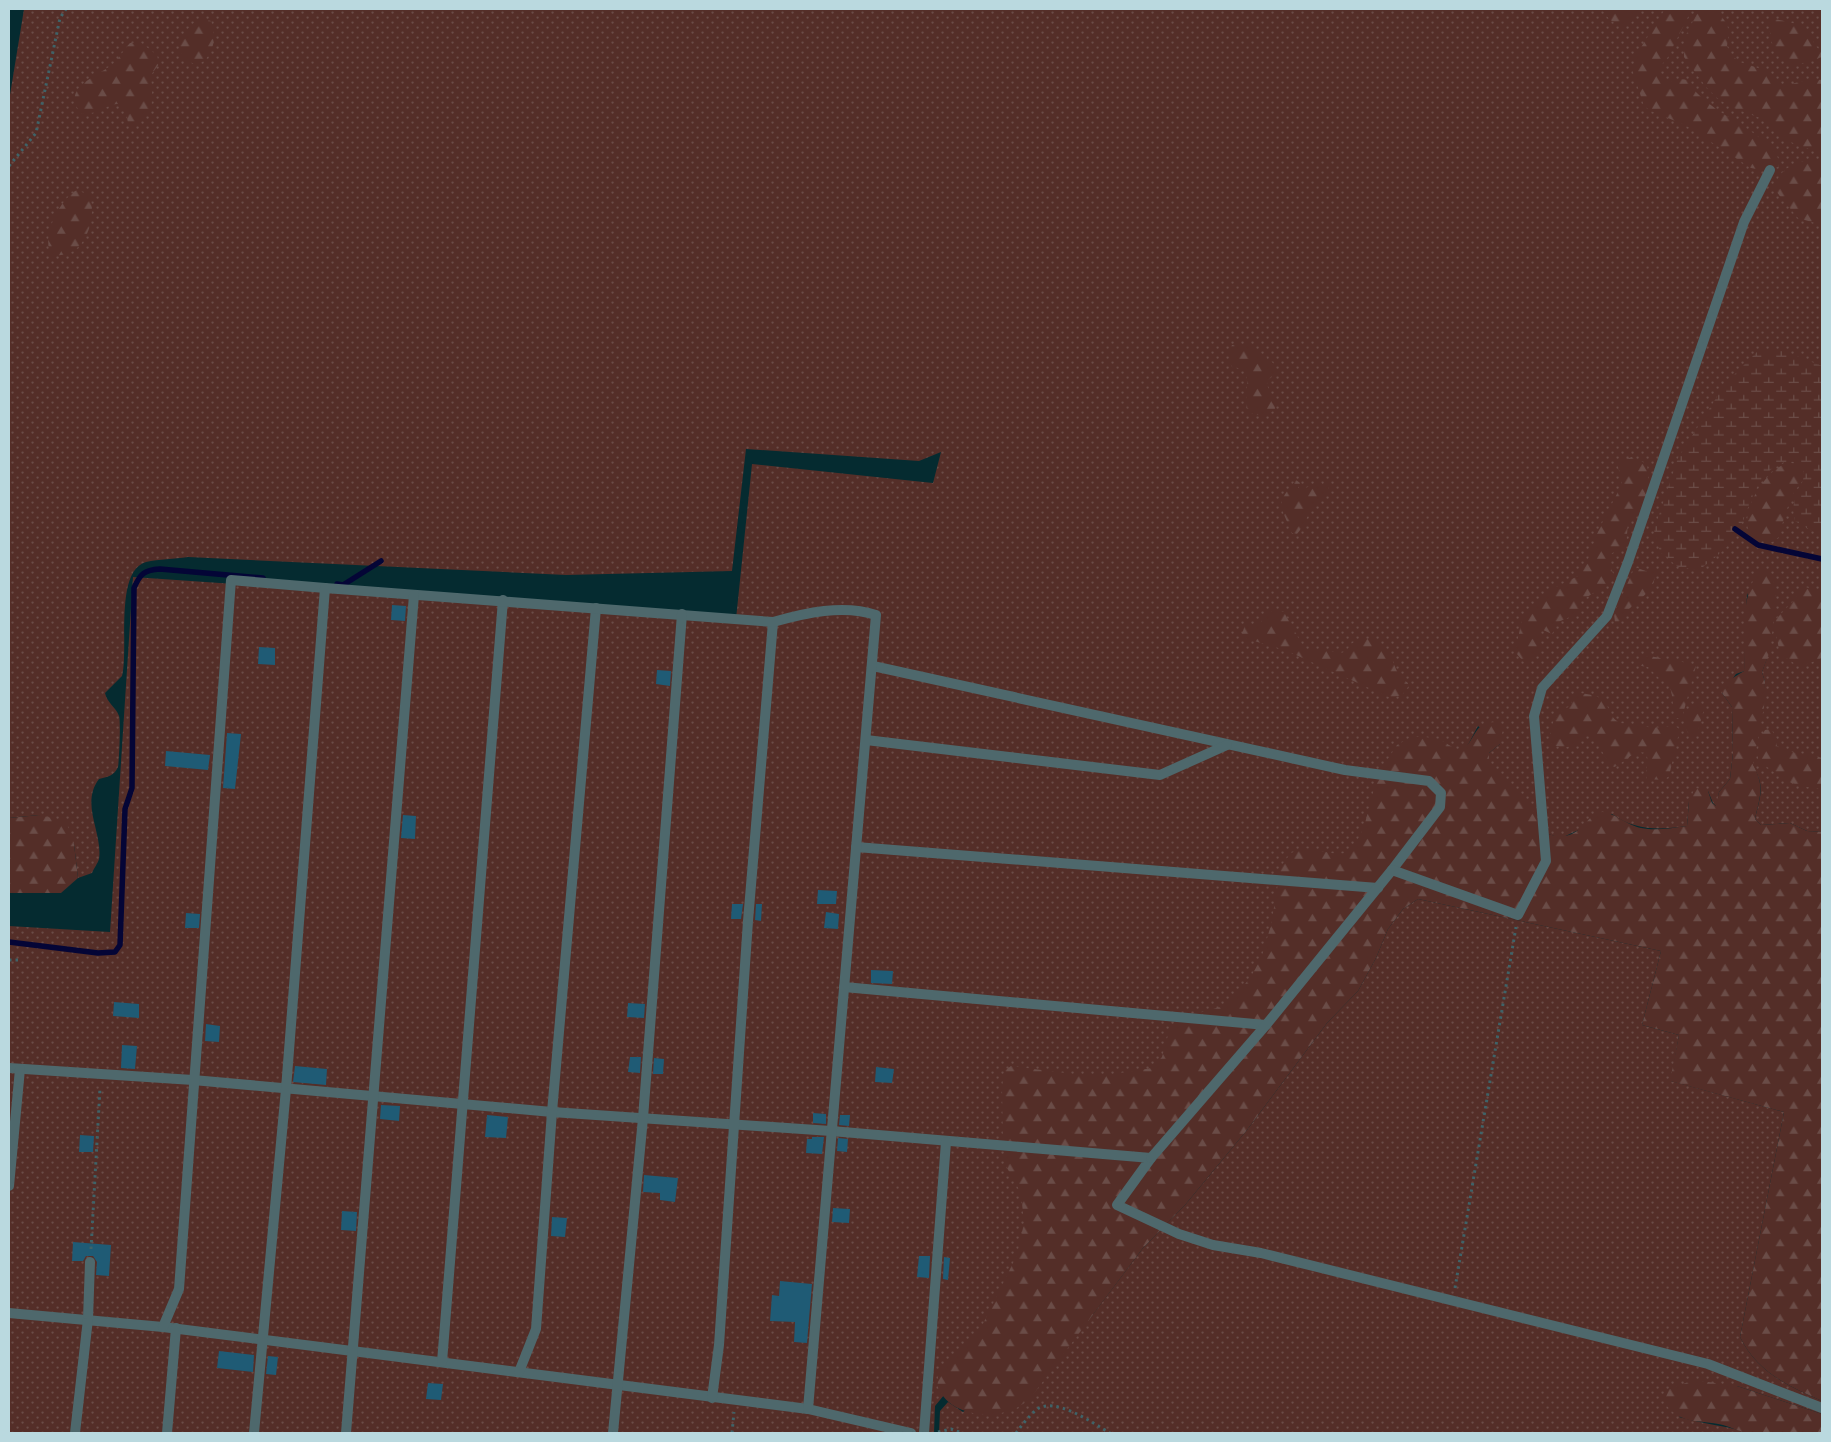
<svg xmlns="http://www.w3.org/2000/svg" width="1831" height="1442" font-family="'Work Sans',sans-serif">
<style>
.grass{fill:url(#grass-dots)}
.forest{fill:url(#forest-firs)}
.wetland{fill:url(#wetland-marsh)}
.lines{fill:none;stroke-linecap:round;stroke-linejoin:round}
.stream{stroke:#040536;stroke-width:5.5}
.building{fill:#1f5b75}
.path{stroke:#3f6368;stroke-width:3;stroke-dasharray:2.5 4;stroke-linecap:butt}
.lane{stroke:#4e686c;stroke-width:10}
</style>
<defs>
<pattern id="grass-dots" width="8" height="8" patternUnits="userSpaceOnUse" patternTransform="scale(1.25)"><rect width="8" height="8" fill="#542e28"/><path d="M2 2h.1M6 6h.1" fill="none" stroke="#6a4c47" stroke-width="1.8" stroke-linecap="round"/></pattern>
<pattern id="forest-firs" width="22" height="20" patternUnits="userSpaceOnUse" patternTransform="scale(1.25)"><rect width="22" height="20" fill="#542e28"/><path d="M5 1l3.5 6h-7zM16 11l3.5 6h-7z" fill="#6a4c47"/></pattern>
<pattern id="wetland-marsh" width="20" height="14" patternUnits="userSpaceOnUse" patternTransform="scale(1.25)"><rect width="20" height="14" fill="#542e28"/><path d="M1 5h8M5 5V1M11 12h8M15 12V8" fill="none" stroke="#6a4c47"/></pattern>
</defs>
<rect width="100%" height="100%" fill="#052b30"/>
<!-- grass -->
<g class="grass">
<path d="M24 9H1822V832L1807 831 1790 823 1761 825 1755 819C1760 796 1766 786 1752 765L1765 682 1762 672 1767 658 1747 593 1744 671 1736 674 1722 693 1732 707 1733 753 1730 779 1719 792 1717 807 1713 803 1708 791 1689 801 1687 826C1659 830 1636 831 1612 814L1593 817 1583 828 1561 838 1548 834 1488 766 1489 753 1500 744 1478 726 1469 743 1384 864 935 1406 934 1433H9V926L110 932 133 577 736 619 752 464 933 483 941 452 919 461 746 449 732 571 566 575 188 557C174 559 159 559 146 562 114 571 129 650 122 676L105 693C107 703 116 707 119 716 121 721 119 763 118 767 114 776 107 777 99 779 80 804 103 833 99 859 98 863 94 868 92 873L78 878 74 844 39 815 9 818V101Z"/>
<path d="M1418 899 1661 951 1642 1025 1679 1035 1671 1081 1784 1112 1740 1337C1757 1372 1788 1386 1822 1401V1414L1737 1386 1679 1417C1702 1424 1724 1425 1748 1433H939L940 1411 948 1402 963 1412 1091 1317 1143 1248 1185 1205 1247 1130 1327 1023 1358 991 1376 958 1388 929 1403 909Z"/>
</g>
<!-- forest -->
<g class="forest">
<path d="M1602 9H1636L1637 14C1628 35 1610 24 1602 9Z"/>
<path d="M1665 9H1692L1668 57 1660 67 1662 80C1670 85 1677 77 1687 80 1707 115 1767 129 1780 162L1778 167 1762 170 1751 168 1685 125 1651 111 1644 106 1633 72 1635 57Z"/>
<polygon points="1699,9 1716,9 1727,24 1729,32 1727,46 1732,56 1740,62 1761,69 1783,86 1811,79 1822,80 1822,152 1802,147 1784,139 1760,118 1731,107 1717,98 1706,87 1684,57 1684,39"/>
<path d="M200 18 211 21C217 37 214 59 196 65 167 52 181 32 200 18Z"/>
<path d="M1772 19C1782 20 1798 23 1806 30 1813 37 1813 46 1822 52V57L1794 66 1788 64 1773 48 1768 22Z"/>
<path d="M140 42 157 55 159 64 151 75C152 100 157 109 135 125L128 123 125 106C114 101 108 107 98 112 94 113 87 113 82 114 59 88 97 77 113 64 120 58 123 50 130 43Z"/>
<path d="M1822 160V225L1798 218 1775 190C1776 167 1802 158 1822 160Z"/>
<path d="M77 190 89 195C99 218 83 263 51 254 41 236 60 199 77 190Z"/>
<path d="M1244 344C1254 347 1265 356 1273 363L1275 374 1267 381C1267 392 1276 398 1275 409L1266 416 1248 413C1243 398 1251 382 1244 369L1232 367C1229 361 1229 350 1232 345Z"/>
<polygon points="1632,457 1647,464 1649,486 1643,504 1628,522 1626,547 1610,554 1610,565 1615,579 1581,601 1577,614 1558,622 1552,634 1541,629 1539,655 1524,662 1515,652 1523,615 1550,590 1578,576 1589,557 1598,531 1622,484 1617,462"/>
<path d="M1792 463 1800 466 1804 472 1802 481 1793 494 1785 514 1779 537 1772 542 1755 539C1733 523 1762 475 1781 466 1784 464 1788 464 1792 463Z"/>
<path d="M1296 480 1300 483 1298 488 1304 489 1319 481 1323 484 1330 485C1323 500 1319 502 1309 514 1305 520 1304 526 1297 534L1292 533C1280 504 1275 505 1296 480Z"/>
<path d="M1637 568 1646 571 1652 569 1656 571C1654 592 1642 596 1629 609 1625 613 1623 618 1619 622H1615L1614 614 1633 571Z"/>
<path d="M1764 569 1773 575 1776 600 1770 651 1762 672 1765 682 1764 707 1753 765C1765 786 1760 796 1755 819L1761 825 1790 823 1807 831 1822 832V1401C1788 1386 1757 1372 1740 1337L1784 1112 1670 1081 1679 1035 1642 1025 1661 951 1418 899 1403 909 1388 929 1376 958 1358 991 1327 1023 1247 1130 1185 1205 1143 1248 1029 1400C1024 1403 1018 1408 1012 1410 988 1419 949 1415 938 1387 937 1383 938 1377 939 1372L978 1334 1017 1255 1024 1223 1021 1193 1006 1166 1003 1142 1002 1089 1004 1071 1011 1066 1081 1075 1114 1074 1152 1068 1162 1057 1170 1028 1180 1018 1228 1005 1250 978 1261 959 1271 925 1281 866 1291 853 1304 848 1337 854 1346 853 1355 845 1364 827 1375 785 1386 762 1397 745 1411 737H1425L1439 739 1459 751C1478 742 1470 722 1497 722L1503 729 1500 744 1489 753V766L1523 795 1548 834C1582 844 1582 816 1602 812 1611 811 1629 826 1641 828 1656 831 1672 828 1687 826L1689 801 1695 788 1708 791 1712 803 1716 806 1719 792 1730 779 1733 753 1732 707 1722 693 1723 684 1744 671C1745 644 1739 583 1764 569Z"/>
<polygon points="1802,586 1822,592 1822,658 1800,667 1780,654 1775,629 1776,619 1795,599"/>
<path d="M1274 610 1284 612 1303 646 1309 651C1314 651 1320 649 1325 650 1330 650 1335 653 1340 653 1348 652 1348 646 1354 642 1365 636 1378 639 1386 648 1396 662 1393 673 1408 683V687L1402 695 1391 698 1285 650 1244 638 1242 634 1245 625 1260 623 1267 614Z"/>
<path d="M1648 656C1655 657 1693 663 1696 666L1683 714 1679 718H1675C1672 706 1674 692 1667 682L1660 679 1648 667 1635 665 1639 659Z"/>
<path d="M1576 693C1618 695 1601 712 1620 723 1635 725 1659 731 1673 725L1678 728 1679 733 1669 776 1664 780 1647 779C1644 769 1650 763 1646 753 1633 749 1626 762 1614 767L1610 765 1596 741 1590 736H1585C1574 747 1563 751 1550 743 1549 727 1555 711 1571 706L1572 698Z"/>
<path d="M1698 703 1704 709 1698 731 1694 735 1688 733C1682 723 1686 707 1698 703Z"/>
<path d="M1771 729 1777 739V746C1789 755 1807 752 1822 758V789C1810 788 1793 785 1783 779 1772 772 1773 768 1759 764 1756 753 1759 740 1765 730Z"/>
<polygon points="39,815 66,821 74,844 78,878 61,893 9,893 9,818"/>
<path d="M1694 1380 1737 1386 1822 1414V1433C1798 1433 1772 1436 1748 1433 1740 1432 1731 1427 1723 1425 1698 1419 1681 1426 1664 1402L1669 1389Z"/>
</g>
<!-- wetland -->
<path class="wetland" d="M1779 349 1822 366V532L1812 531 1795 521C1789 496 1803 492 1805 469 1800 463 1793 460 1785 462 1751 473 1751 515 1733 539 1724 551 1711 561 1699 570L1678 567 1660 552 1654 530 1678 458 1725 384 1758 351Z"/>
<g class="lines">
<!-- stream -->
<g class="stream">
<polyline points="1735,529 1758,545 1822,559"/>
<polyline points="337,584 343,585 381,561"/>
<path d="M9 942 98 953 115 952 120 945 125 809 132 788 134 588C140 574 144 570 160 569L263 578"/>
</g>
</g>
<!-- building -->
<g class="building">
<polygon points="392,605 406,606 405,621 391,620"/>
<polygon points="259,647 275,648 275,665 258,664"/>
<polygon points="657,670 671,671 670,686 656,684"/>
<polygon points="227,733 241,734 235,789 223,788"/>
<polygon points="166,751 210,755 208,770 165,766"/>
<polygon points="403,815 416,816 415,839 401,838"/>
<polygon points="818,890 837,891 836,904 817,904"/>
<polygon points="732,904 743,904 741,919 731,919"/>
<polygon points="756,904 762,904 761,921 755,920"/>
<polygon points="826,912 839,914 838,929 824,928"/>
<polygon points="186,913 200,914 199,928 185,928"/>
<polygon points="871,970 893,971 892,984 871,983"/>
<polygon points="114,1002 139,1004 139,1018 113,1016"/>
<polygon points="628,1003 645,1004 644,1018 627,1017"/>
<polygon points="206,1024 220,1026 219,1042 205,1041"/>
<polygon points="122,1045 137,1046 135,1069 121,1068"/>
<polygon points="630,1057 641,1057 640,1073 628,1072"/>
<polygon points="654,1058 664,1059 663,1074 653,1074"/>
<polygon points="295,1066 327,1069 326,1085 293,1082"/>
<polygon points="876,1067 894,1069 892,1083 875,1082"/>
<polygon points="381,1105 400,1106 399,1121 380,1119"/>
<polygon points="813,1113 826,1114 826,1124 813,1123"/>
<polygon points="487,1115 508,1117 506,1138 485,1137"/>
<polygon points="840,1115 850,1115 849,1126 839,1125"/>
<polygon points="80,1135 94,1136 93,1152 79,1152"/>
<polygon points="812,1137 824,1137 822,1154 806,1153 807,1139 812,1139"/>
<polygon points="838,1138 848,1139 847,1152 837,1151"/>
<polygon points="644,1175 678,1178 675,1202 660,1200 660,1193 643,1192"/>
<polygon points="833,1208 850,1209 849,1223 832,1222"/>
<polygon points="342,1211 357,1212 356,1231 341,1230"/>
<polygon points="552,1217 567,1218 565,1237 551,1236"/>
<polygon points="73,1242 111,1245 109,1276 96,1275 97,1262 93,1256 86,1256 83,1261 72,1261"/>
<polygon points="919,1256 930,1256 929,1278 917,1277"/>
<polygon points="944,1257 950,1258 948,1280 943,1279"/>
<polygon points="780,1281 812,1284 807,1343 794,1342 795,1322 770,1321 772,1295 779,1296"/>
<polygon points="219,1351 254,1355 253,1372 217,1368"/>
<polygon points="268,1356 278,1357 276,1375 266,1374"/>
<polygon points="428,1383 443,1384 441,1400 426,1399"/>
</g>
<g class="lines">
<!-- path -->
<g class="path">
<polyline points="9,166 36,133 60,18 66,9"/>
<polyline points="9,960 19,960"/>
<polyline points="91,1249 100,1088"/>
<polyline points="1455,1288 1516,927"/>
<polyline points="938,1432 951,1429 962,1433"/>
<polyline points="732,1433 734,1412"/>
<path d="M1016 1433C1022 1425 1029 1416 1036 1410 1054 1395 1094 1424 1110 1433"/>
</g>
<!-- lane -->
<g class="lane">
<polyline points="873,666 1345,770 1429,781 1441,793 1440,807 1392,870"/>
<polyline points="866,740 1160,775 1227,745"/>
<polyline points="856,847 1378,888"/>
<polyline points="844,987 1266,1025"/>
<polyline points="9,1068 193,1080 552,1112 831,1131 1151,1158 1117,1205 1179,1234 1213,1245 1261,1253 1708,1364 1822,1408"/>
<polyline points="1151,1158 1266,1025 1392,870 1518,915 1546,861 1534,716 1542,688 1607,616 1628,562 1744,222 1770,170"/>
<polyline points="9,1186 20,1069"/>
<polyline points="9,1313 163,1327 808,1409 911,1433"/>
<polyline points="163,1327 179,1289 231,580 325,588"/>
<polyline points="442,1362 503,600"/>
<polyline points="519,1372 536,1329 552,1112 596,608"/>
<polyline points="712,1398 719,1345 748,921 773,622"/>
<polyline points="75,1433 88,1319 90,1262"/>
<polyline points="167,1433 176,1328"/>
<path d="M254 1433 286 1089 325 588 773 622C805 613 843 604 876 615L808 1409"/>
<polyline points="346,1433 414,595"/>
<polyline points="613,1433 643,1118 682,614"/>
<polyline points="924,1433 946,1142"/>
</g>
</g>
<!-- border -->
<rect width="1831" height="1442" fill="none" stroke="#bad9df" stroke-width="20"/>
</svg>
